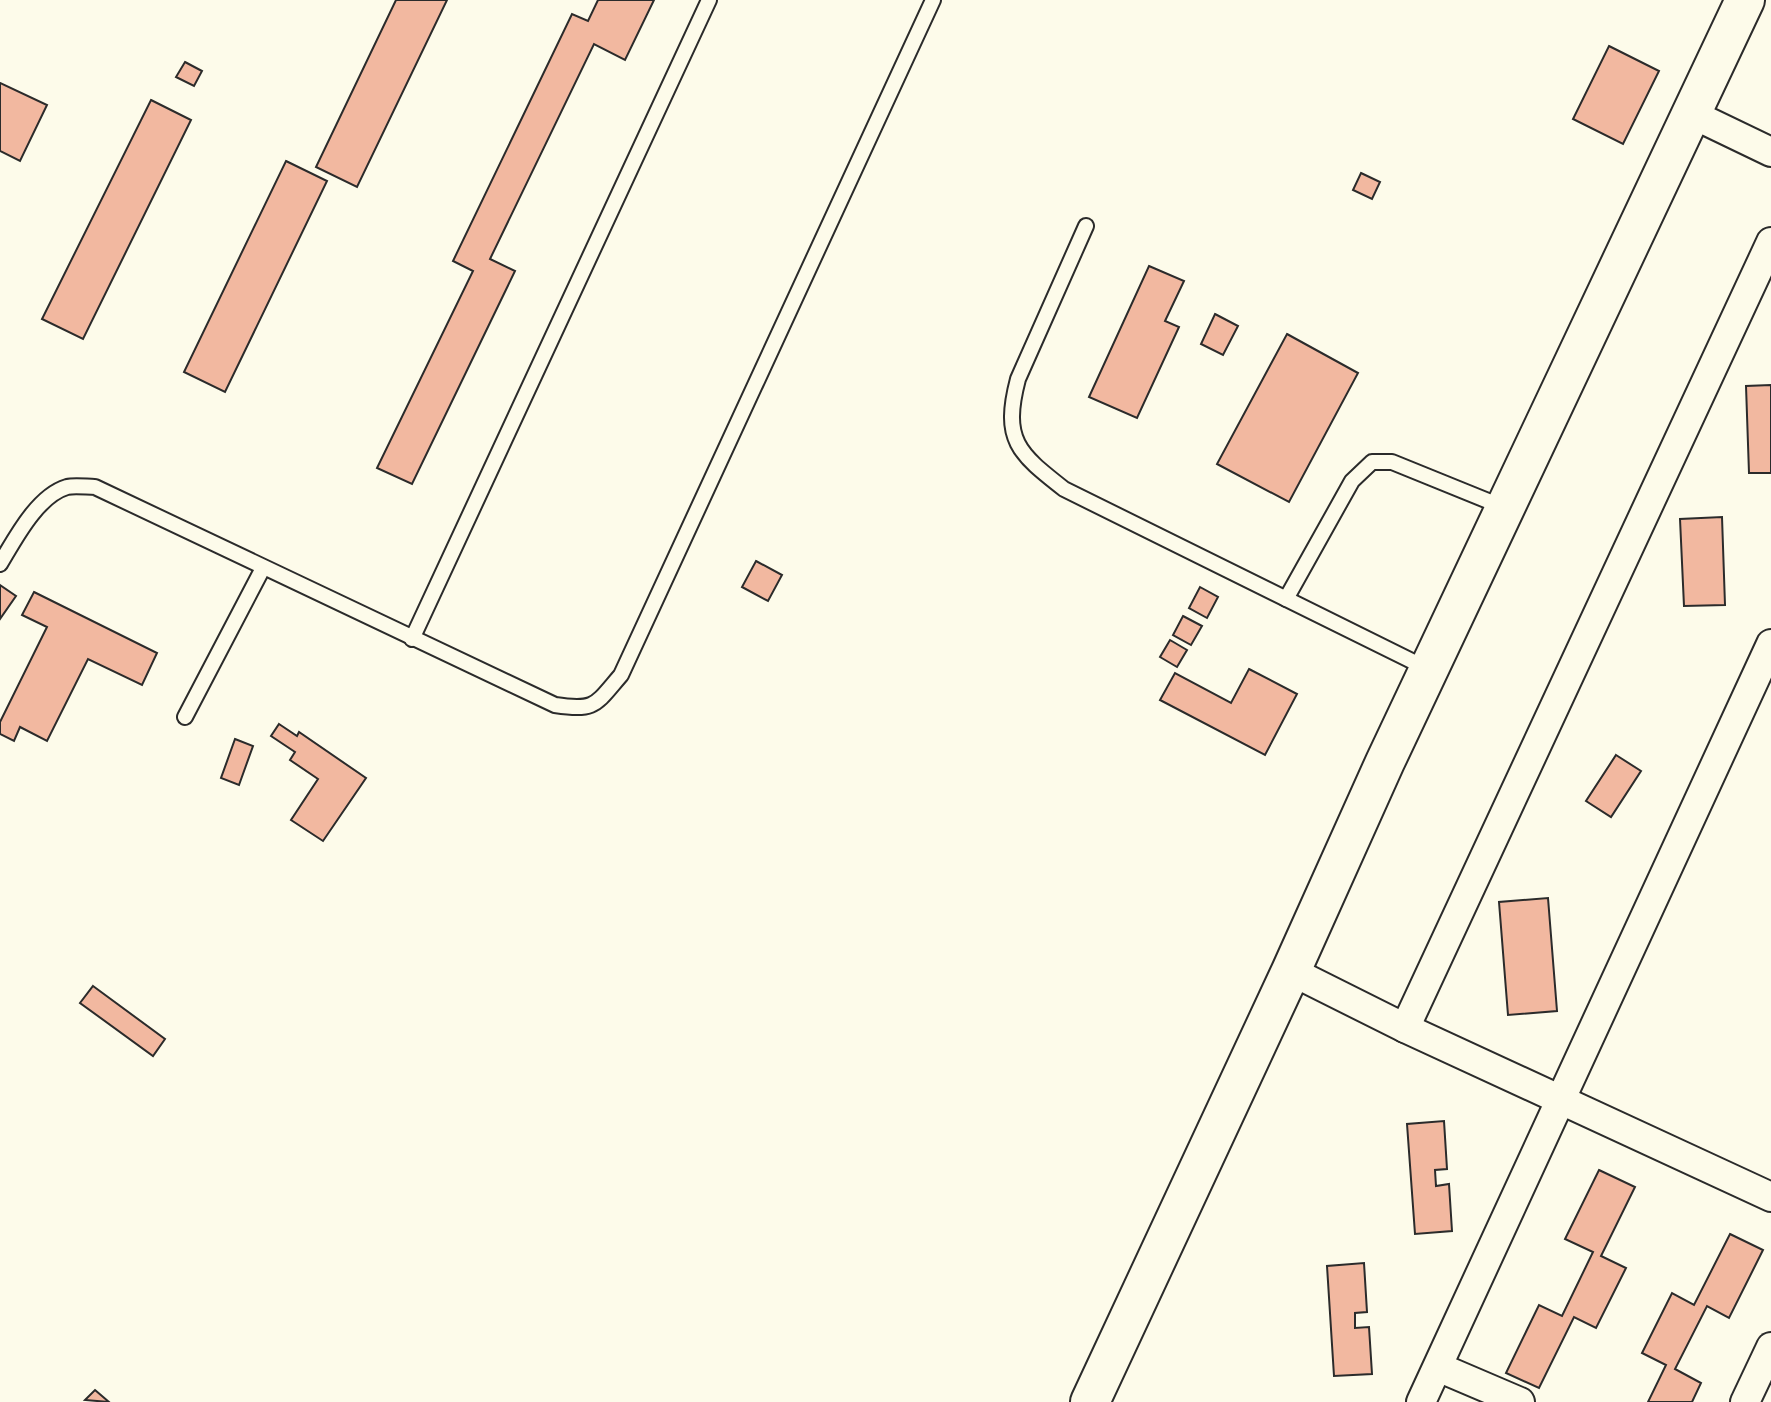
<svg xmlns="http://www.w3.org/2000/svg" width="1771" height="1402" font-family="'Nunito Sans',sans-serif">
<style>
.building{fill:#f2b8a0;stroke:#2b2b2b;stroke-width:2}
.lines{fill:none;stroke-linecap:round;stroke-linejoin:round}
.lane-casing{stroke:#2b2b2b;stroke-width:18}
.street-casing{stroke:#2b2b2b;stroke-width:32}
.secondary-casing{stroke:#2b2b2b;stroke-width:42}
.lane{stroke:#fdfbea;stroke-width:14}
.street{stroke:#fdfbea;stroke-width:28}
.secondary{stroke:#fdfbea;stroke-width:38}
</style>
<rect width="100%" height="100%" fill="#fdfbea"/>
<!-- building -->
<g class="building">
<polygon points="396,0 447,0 357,187 316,167"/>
<polygon points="598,0 654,0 625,60 594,44 490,259 515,271 412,484 377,468 473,271 453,261 572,14 588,21"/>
<polygon points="1609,46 1659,71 1623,144 1573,119"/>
<polygon points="185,62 202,71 194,86 176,77"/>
<polygon points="0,83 47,105 20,161 0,151"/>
<polygon points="151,100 191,120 83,339 42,319"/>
<polygon points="286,161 327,181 225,392 184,372"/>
<polygon points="1361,173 1380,182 1372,199 1353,190"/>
<polygon points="1149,266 1184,281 1165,321 1179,327 1137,418 1089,397"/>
<polygon points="1215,314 1238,326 1223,355 1201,344"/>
<polygon points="1287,334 1358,373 1289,502 1217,464"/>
<polygon points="1771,385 1771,473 1749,473 1746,386"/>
<polygon points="1722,517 1725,605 1684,606 1680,519"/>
<polygon points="756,561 782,575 768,601 742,587"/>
<polygon points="0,585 16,596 0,619"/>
<polygon points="1200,587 1218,597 1207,618 1189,608"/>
<polygon points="34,592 157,653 142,685 88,659 47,741 20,727 14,741 0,734 0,722 47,627 22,615"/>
<polygon points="1183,616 1202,626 1191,645 1173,635"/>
<polygon points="1170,640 1187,650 1177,667 1160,657"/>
<polygon points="1249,669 1297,694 1265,755 1160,700 1175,673 1231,703"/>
<polygon points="279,724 297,736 299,732 366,778 323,841 291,820 318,779 290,760 295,752 271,736"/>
<polygon points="235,739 253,746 239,785 221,778"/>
<polygon points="1616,755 1641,771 1611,817 1586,801"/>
<polygon points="1548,898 1557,1011 1508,1015 1499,902"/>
<polygon points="93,986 165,1039 153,1056 80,1003"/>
<polygon points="1444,1121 1447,1169 1435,1170 1436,1186 1449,1184 1452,1231 1415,1234 1407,1124"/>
<polygon points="1599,1170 1635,1187 1601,1256 1626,1268 1596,1328 1574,1317 1539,1388 1506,1373 1539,1305 1562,1316 1593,1252 1565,1239"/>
<polygon points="1730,1234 1763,1250 1729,1318 1707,1306 1675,1369 1701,1383 1692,1402 1648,1402 1666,1365 1642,1353 1672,1293 1694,1305"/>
<polygon points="1364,1263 1367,1312 1355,1313 1355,1328 1369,1327 1372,1374 1334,1376 1327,1266"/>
<polygon points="95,1390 109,1402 85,1400"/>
</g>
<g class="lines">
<!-- lane casing -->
<g class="lane-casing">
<g id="lane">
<path d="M1086 226 1018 379C1002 440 1018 453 1064 489L1428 669"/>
<path d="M0 564C15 539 37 496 67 487 75 485 87 487 95 487L555 705C596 711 595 705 621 675L933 0"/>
<polyline points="1286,599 1352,481 1372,462 1392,462 1503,507"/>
<polyline points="412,639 709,0"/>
<polyline points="185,717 263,568"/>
</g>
</g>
<!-- street casing -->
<g class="street-casing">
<g id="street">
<polyline points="1692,114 1771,152"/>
<polyline points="1291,971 1405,1028 1771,1197"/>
<polyline points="1405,1028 1771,242"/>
<polyline points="1438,1367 1520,1402"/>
<polyline points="1421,1402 1771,644"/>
<polyline points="1745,1402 1771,1347"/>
</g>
</g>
<!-- secondary casing -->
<g class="secondary-casing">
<polyline id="secondary" points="1090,1402 1291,971 1385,762 1745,0"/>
</g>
<!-- lane -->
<use href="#lane" class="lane"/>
<!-- street -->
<use href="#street" class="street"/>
<!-- secondary -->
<use href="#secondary" class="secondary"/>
</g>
</svg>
